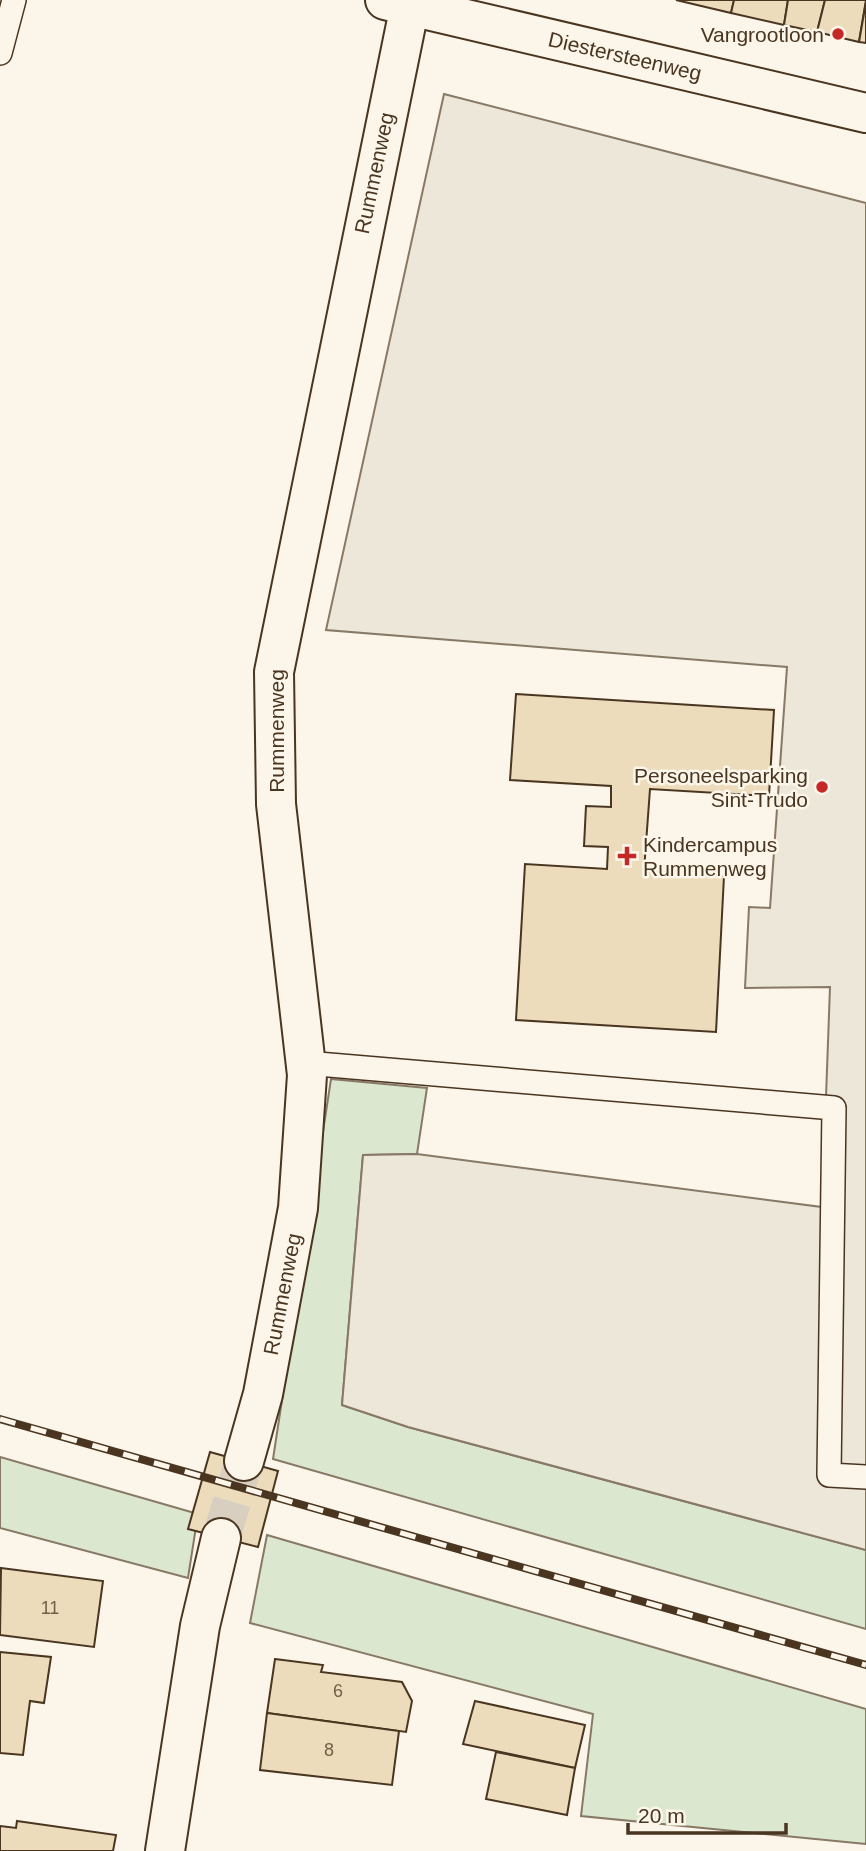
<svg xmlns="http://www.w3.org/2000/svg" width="866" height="1851" font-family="Helvetica,sans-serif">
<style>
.green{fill:#dce7d0;stroke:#887966;stroke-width:2}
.parking{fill:#ede7d9;stroke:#887966;stroke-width:2}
.building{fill:#ecdcbc;stroke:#4a3520;stroke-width:2}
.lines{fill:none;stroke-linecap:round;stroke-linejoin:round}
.street-tunnel{stroke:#d8cfc1;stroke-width:38;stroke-dasharray:38 19;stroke-linecap:butt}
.lane-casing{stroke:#4a3520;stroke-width:26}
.street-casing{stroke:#4a3520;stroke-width:42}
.secondary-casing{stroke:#4a3520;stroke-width:42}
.lane{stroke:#fbf6e9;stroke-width:23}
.street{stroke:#fbf6e9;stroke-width:38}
.secondary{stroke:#fbf6e9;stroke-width:38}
.rail-casing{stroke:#4a3520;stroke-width:8}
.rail{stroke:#fbf6e9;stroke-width:5;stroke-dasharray:16;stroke-linecap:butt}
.poi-dot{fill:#c62828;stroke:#fbf6e9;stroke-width:2.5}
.labels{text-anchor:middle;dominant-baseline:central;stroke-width:5;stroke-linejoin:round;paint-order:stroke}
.number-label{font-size:18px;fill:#725f47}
.poi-label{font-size:21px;fill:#4a3520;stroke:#fbf6e9;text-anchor:end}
.street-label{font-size:21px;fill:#4a3520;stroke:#fbf6e9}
</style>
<rect width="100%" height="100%" fill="#fbf6e9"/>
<!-- green -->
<g class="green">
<polygon points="331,1079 427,1088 417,1154 363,1155 342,1405 408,1427 866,1550 866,1629 273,1459"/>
<polygon points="0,1457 198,1514 188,1578 0,1528"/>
<polygon points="267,1535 866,1709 866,1844 581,1816 593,1714 250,1623"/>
</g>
<!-- parking -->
<polygon class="parking" points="444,94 866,203 866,1550 408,1427 342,1405 363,1155 417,1154 822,1207 830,987 745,988 749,907 770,908 787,667 326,630"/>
<!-- building -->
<g class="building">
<polygon points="676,0 734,0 731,13"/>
<polygon points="734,0 788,0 784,25 731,13"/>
<polygon points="788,0 825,0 817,32 784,25"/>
<polygon points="825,0 866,0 859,42 817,32"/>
<polygon points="866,2 866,43 859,42"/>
<polygon points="516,694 774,710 769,796 650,789 644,871 724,876 716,1032 516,1020 525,864 607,869 608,847 584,846 586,806 611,807 611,786 510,780"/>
<polygon points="210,1452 278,1471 258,1547 188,1529"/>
<polygon points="1,1568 103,1581 94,1647 0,1635"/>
<polygon points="0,1652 51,1657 44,1703 30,1701 23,1755 0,1753"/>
<polygon points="275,1659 323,1665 321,1672 402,1682 412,1701 406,1732 267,1713"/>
<polygon points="475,1701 585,1725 575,1768 463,1744"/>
<polygon points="267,1713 399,1731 392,1785 260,1770"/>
<polygon points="496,1752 575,1768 567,1815 486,1799"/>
<polygon points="17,1821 116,1835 113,1851 0,1851 0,1826 16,1828"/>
</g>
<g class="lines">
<!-- street-tunnel -->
<polyline class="street-tunnel" points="221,1538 244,1461"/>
<!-- lane casing -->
<g class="lane-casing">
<g id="lane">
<polyline points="0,53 14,0"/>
<polyline points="306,1063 834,1108 829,1475 866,1477"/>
</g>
</g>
<!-- street casing -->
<g class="street-casing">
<g id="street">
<polyline points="244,1461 263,1394 298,1208 307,1075 276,804 274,672 410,5"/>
<polyline points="165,1851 200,1626 221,1538"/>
</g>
</g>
<!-- secondary casing -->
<g class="secondary-casing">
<polyline id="secondary" points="385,0 866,113"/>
</g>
<!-- lane -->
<use href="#lane" class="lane"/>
<!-- street -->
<use href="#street" class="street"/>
<!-- secondary -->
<use href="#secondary" class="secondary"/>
<!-- rail casing -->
<g class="rail-casing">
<polyline id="rail" points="0,1419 866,1665"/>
</g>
<!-- rail -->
<use href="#rail" class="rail"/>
</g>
<!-- markers -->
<g class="poi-dot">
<circle cx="838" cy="34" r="7"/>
<circle cx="822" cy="787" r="7"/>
<path d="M623.5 845.5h7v7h7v7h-7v7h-7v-7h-7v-7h7z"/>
</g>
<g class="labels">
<!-- number labels -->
<g class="number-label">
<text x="50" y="1608">11</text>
<text x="338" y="1691">6</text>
<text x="329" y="1750">8</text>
</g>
<!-- poi labels -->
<g class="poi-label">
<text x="824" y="34">Vangrootloon</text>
<text x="808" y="775">Personeelsparking<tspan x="808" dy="24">Sint-Trudo</tspan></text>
<text x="643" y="844" text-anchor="start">Kindercampus<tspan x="643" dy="24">Rummenweg</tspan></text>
</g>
<!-- street labels -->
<g class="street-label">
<text transform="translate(625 56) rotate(13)">Diestersteenweg</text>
<text transform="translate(374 173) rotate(-78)">Rummenweg</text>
<text transform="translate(276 731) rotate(-90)">Rummenweg</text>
<text transform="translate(282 1294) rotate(-79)">Rummenweg</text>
</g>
</g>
<!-- scale -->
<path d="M628 1823v10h158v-10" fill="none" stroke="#4a3520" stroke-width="3.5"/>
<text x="638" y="1823" font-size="21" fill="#4a3520" stroke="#fbf6e9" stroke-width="5" paint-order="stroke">20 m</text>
</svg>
